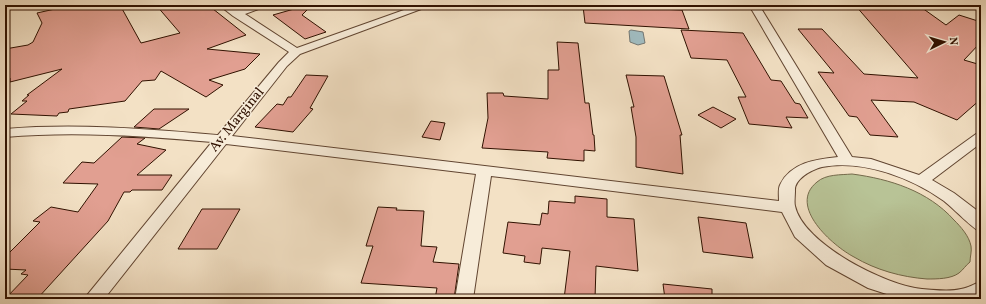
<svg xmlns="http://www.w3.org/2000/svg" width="986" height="304" font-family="Vollkorn,serif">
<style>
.green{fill:#b8c396;stroke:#746a4b}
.water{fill:#a0bbbf;stroke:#737773}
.building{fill:#e19f91;stroke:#301100}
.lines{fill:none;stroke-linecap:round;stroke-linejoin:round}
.street-casing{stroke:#614531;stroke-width:2}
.street{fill:#f7ecd9;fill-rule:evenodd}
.labels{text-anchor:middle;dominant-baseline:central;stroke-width:3;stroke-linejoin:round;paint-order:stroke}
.street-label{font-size:14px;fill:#301100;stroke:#f7ecd9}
</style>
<rect width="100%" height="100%" fill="#f3e1c5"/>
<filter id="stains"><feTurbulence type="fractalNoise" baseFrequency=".005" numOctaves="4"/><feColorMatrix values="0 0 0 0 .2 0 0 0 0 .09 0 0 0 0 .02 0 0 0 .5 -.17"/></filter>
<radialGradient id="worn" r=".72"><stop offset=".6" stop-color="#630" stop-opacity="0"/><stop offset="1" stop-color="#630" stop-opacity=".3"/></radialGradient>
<!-- green -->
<path class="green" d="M852 174C890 179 928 191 954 220 961 227 969 236 971 246 972 251 970 257 970 262 966 265 963 270 959 273 951 279 937 279 927 279 901 277 876 270 854 257 833 246 787 206 817 182 826 174 841 175 852 174Z"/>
<!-- water -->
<polygon class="water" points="631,30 643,32 645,43 638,45 630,42 629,31"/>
<!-- building -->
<g class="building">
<polygon points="73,5 120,5 141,43 180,33 156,5 208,5 246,35 207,49 260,54 245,69 209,80 223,85 206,97 161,71 155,80 142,81 125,101 69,109 68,112 59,113 57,116 11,114 27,101 22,101 29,95 27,95 62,69 10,82 10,78 5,79 5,49 28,45 33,42 42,23 37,13"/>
<polygon points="308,5 312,5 302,15 326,32 305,39 273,15"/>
<polygon points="855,5 918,5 946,25 959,15 981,22 981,42 964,60 981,65 981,99 957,120 914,102 871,100 898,137 870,135 857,117 849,116 818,72 834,73 798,29 822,29 864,74 918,78"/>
<polygon points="583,6 682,10 689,29 585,23"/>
<polygon points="681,30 743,33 771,80 781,81 795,103 800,104 808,118 786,117 792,128 749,124 738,97 746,97 727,60 691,58"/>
<polygon points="557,42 578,43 585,103 589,103 593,135 594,135 595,151 584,150 584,161 547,158 548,152 482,148 488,118 487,93 503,93 504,96 548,99 548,70 559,70"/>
<polygon points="306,75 328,76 310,108 313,109 293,132 255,127 277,104 283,105 288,97 291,97"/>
<polygon points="626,75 664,76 682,135 680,135 683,174 636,167 636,137 631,107 634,107"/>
<polygon points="713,107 736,119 721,128 698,115"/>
<polygon points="154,109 189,109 159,129 134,127"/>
<polygon points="431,121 445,123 440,140 422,137"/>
<polygon points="122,137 145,138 137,144 166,150 137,175 172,175 162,190 132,190 130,192 124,192 108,221 37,299 5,299 28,275 21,274 26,270 5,269 5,257 40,222 33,221 51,207 78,212 98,184 63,183 82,162 94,163"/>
<polygon points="575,196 607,199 607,217 634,219 638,271 596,266 595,299 564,299 570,251 542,248 540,264 524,262 525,256 503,253 508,222 540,225 542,213 548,214 549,201 575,203"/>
<polygon points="378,207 397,208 396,210 424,211 421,246 437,247 433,262 459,264 454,299 435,299 437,288 361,283 373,246 366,246"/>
<polygon points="202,209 240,209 217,249 178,249"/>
<polygon points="698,217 746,223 753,258 703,252"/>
<polygon points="663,284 712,289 712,299 665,299"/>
</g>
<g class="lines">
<!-- street casing -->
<g class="street-casing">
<path id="street" d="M219 5H230L238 10 254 5H269L245 14 297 48 418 5H432L300 54 287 66 232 136 779 201C779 196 778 189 780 185 790 163 816 159 838 157L749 5H759L852 157 871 159 919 175 976 134 981 133V143L932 180 954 193 979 212 981 215V232C974 230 953 208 944 201 912 178 863 159 822 167 811 170 794 179 795 191 795 196 794 202 795 206 803 244 887 286 922 289 933 290 950 292 961 289 968 288 975 284 981 281V297L977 299H902L868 288 826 265 795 237 782 212 491 176 473 299H455L476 174 226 144 104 299H84L212 142C143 136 75 131 5 137V129C77 123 147 129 218 135L279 62 289 52 233 16Z"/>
</g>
<!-- street -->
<use href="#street" class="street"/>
</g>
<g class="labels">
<!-- street labels -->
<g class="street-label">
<text transform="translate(237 120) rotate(-51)">Av. Marginal</text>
</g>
</g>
<!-- margin -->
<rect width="986" height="304" fill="none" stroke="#f3e1c5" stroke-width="20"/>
<rect x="6" y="6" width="974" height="292" fill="none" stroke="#301100" stroke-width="2"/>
<rect x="10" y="10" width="966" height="284" fill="none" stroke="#301100"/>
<!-- north arrow -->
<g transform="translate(944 42) rotate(85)" stroke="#f7ecd9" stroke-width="3" paint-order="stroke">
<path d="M0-3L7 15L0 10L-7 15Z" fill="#301100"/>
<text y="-6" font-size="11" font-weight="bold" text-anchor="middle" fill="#301100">N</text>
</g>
<rect width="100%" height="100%" filter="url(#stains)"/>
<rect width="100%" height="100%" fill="url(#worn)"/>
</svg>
